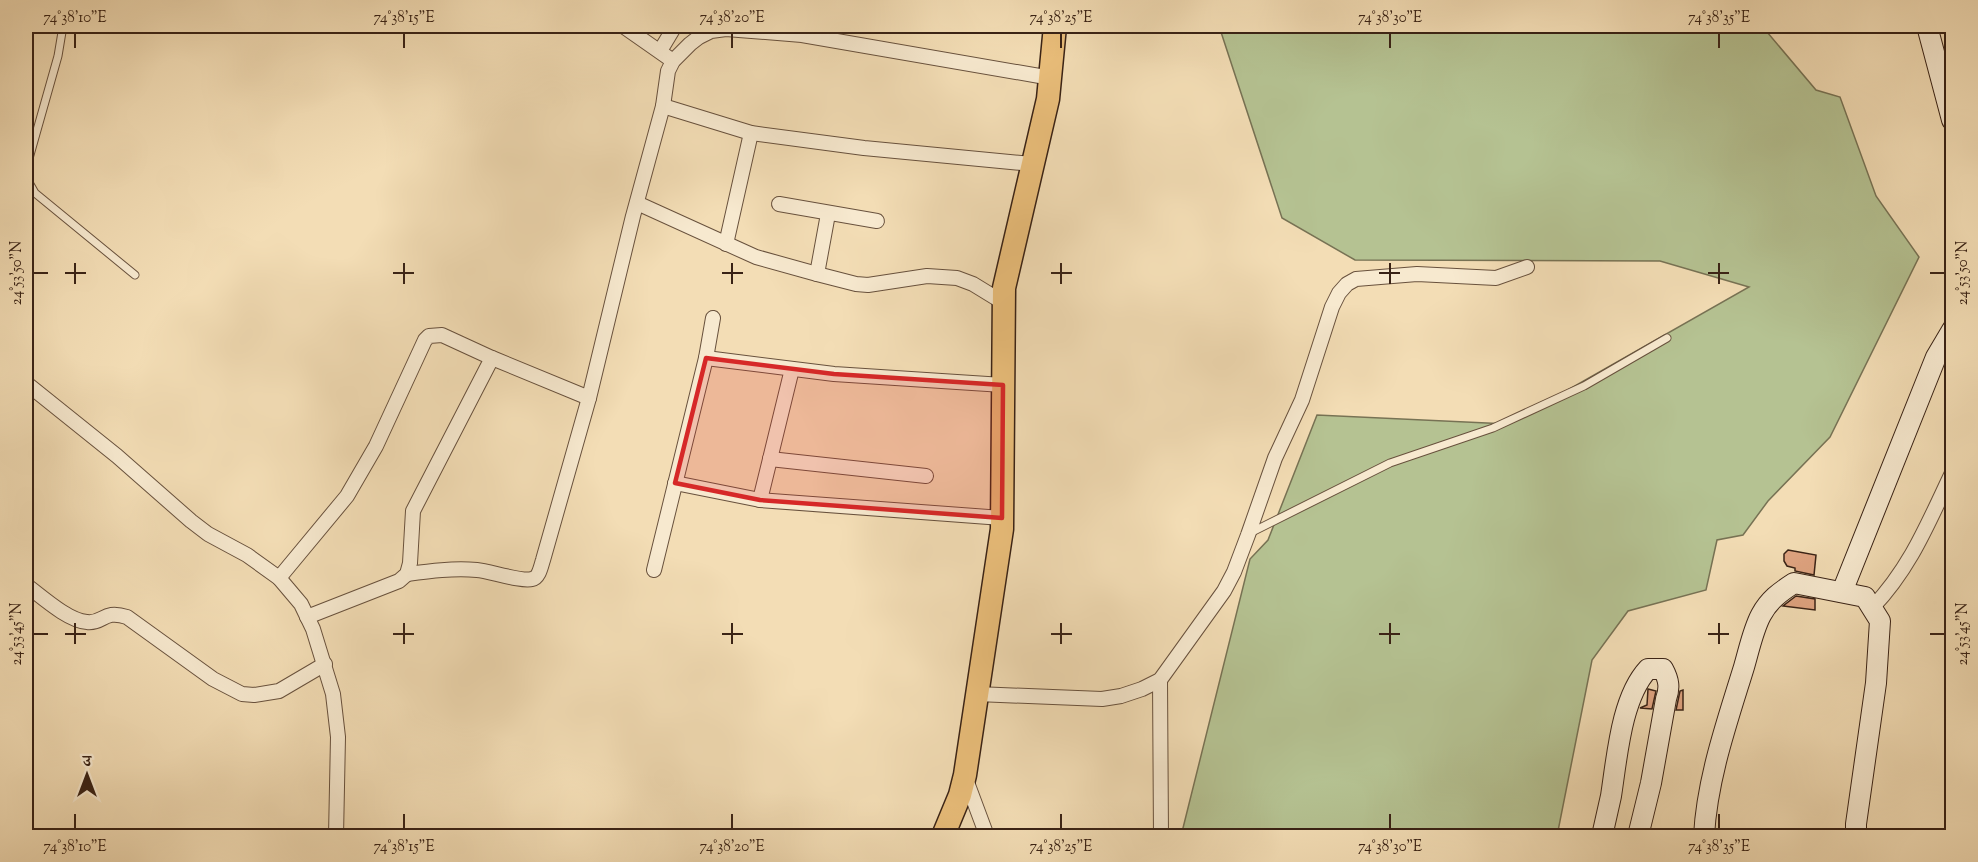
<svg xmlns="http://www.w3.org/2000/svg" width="1978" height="862" font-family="'Sorts Mill Goudy','Noto Serif Devanagari',serif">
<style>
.green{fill:#b5c292;stroke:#777254;stroke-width:1.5}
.building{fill:#e0a481;stroke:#392215;stroke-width:1.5}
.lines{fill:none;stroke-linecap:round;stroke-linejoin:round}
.lane-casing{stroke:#68513d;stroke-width:9}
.street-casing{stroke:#68513d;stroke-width:16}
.secondary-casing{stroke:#392215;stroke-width:22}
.primary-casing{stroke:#392215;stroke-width:25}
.lane{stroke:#f7e9cf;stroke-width:7}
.street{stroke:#f7e9cf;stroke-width:14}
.secondary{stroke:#f7e9cf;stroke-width:20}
.primary{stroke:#eabe7a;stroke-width:22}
.marked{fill:#d62828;fill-opacity:0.2;stroke:#d62828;stroke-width:4.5;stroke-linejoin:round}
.ticks{fill:none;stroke:#392215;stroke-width:2}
.neatline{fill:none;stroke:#392215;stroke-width:2}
.ticks-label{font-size:15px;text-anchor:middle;fill:#392215}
</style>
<rect width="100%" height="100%" fill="#f3ddb5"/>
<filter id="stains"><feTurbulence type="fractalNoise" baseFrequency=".00333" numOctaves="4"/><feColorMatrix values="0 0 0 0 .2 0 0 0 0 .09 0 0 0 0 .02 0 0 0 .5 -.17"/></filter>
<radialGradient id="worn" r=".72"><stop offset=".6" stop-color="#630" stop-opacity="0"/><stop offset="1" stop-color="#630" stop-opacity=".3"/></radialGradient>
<!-- green -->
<polygon class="green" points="1219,26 1762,26 1816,90 1840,97 1876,196 1919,257 1830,437 1768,501 1743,535 1717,540 1706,590 1628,611 1592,660 1557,836 1181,836 1250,559 1268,540 1317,415 1508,424 1749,287 1660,261 1355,260 1282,218"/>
<!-- building -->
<g class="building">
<polygon points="1788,550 1816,555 1814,575 1795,571 1795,568 1787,566 1784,561 1784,554"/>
<polygon points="1796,596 1815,599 1815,610 1783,606"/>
<polygon points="1648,689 1656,691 1652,709 1640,708 1647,705"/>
<polygon points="1683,690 1683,710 1676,710 1680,691"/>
</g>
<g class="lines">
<!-- lane casing -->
<g class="lane-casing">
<g id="lane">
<polyline points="63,26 58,56 28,162 27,179 35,193 135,275"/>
<polyline points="1250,533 1390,463 1493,428 1584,386 1667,338"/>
</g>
</g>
<!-- street casing -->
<g class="street-casing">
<g id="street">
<polyline points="623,26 673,61"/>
<polyline points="660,51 675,26"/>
<polyline points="663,106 751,133 864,148 1032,164"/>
<polyline points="637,203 756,257 817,274 856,284 868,285 927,276 957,278 973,284 1004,303"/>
<polyline points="779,204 877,221"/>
<polyline points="726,244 751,133"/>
<polyline points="817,274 828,214"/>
<polyline points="706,358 834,374 1003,385"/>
<polyline points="26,383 117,456 191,521 208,534 247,555 279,578 301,604 313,629 333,694 338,737 336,836"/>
<polyline points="770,459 926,476"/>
<polyline points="675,483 760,500 1002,518"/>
<polyline points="760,500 792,369"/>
<polyline points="654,570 706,358 713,318"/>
<path d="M407 574C430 571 453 568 477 570 489 571 522 582 532 579 539 578 541 566 543 560L589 398 633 216 663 106 668 71 673 61 690 44 699 37 711 31 726 29 802 35 1051 78"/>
<polyline points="279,578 347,496 376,446 425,340 429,336 442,335 492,358 589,398"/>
<path d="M26 585C41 596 68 621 87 622 104 624 103 609 127 617L213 679 242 694 254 695 279 691 325 664"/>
<path d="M1872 608C1911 567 1928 523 1952 473"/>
<polyline points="307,617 399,581 407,574 410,563 413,511 492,358"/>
<polyline points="1160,680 1161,836"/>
<polyline points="977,694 1102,699 1121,696 1142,689 1160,680 1224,591 1234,572 1248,535 1275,458 1302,400 1332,307 1339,293 1347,284 1356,279 1417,274 1496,278 1527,267"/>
<polyline points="965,777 987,836"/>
</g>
</g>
<!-- secondary casing -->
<g class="secondary-casing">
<g id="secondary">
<polyline points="1927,26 1952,120"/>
<polyline points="1842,592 1936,357 1952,330"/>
<path d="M1602 836C1605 823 1608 809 1611 796 1617 758 1621 698 1648 669H1663C1669 680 1670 688 1666 699L1651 783 1638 836"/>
<path d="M1704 836C1707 779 1727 722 1744 667 1749 650 1753 630 1761 615 1769 600 1780 592 1794 583L1865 597 1880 621 1876 683 1856 824V836"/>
</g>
</g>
<!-- primary casing -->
<g class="primary-casing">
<polyline id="primary" points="943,836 960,795 965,775 1002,529 1004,288 1048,99 1055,26"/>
</g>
<!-- lane -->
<use href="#lane" class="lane"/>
<!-- street -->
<use href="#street" class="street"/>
<!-- secondary -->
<use href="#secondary" class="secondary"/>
<!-- primary -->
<use href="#primary" class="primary"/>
</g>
<!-- marked area -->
<path class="marked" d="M706 358 834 374 1003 385 1002 518 760 500 675 483Z"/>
<!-- ticks -->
<path class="ticks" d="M75 33V48M404 33V48M732 33V48M1061 33V48M1390 33V48M1719 33V48M75 263V284M404 263V284M732 263V284M1061 263V284M1390 263V284M1719 263V284M33 273H48M65 273H86M393 273H414M722 273H743M1051 273H1072M1379 273H1400M1708 273H1729M1930 273H1945M75 623V644M404 623V644M732 623V644M1061 623V644M1390 623V644M1719 623V644M33 634H48M65 634H86M393 634H414M722 634H743M1051 634H1072M1379 634H1400M1708 634H1729M1930 634H1945M75 814V829M404 814V829M732 814V829M1061 814V829M1390 814V829M1719 814V829"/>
<!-- margin -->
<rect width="1978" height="862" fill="none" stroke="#f3ddb5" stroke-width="66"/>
<!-- north arrow -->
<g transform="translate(87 775)" stroke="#f7e9cf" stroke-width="4.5" paint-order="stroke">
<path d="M0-4.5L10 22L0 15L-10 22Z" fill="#392215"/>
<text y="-9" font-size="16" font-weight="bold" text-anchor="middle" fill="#392215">उ</text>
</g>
<rect x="33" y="33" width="1912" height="796" class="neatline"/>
<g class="ticks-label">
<text x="75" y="22">74°38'10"E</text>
<text x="404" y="22">74°38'15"E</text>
<text x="732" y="22">74°38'20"E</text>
<text x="1061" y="22">74°38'25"E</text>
<text x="1390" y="22">74°38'30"E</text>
<text x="1719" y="22">74°38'35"E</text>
<text transform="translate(16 273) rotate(-90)" y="5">24°53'50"N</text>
<text transform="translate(1962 273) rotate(-90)" y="5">24°53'50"N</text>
<text transform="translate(16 634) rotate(-90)" y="5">24°53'45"N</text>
<text transform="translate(1962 634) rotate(-90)" y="5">24°53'45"N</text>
<text x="75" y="851">74°38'10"E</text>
<text x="404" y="851">74°38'15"E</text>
<text x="732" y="851">74°38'20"E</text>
<text x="1061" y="851">74°38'25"E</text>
<text x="1390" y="851">74°38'30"E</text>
<text x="1719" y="851">74°38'35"E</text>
</g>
<rect width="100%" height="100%" filter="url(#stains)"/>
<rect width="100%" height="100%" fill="url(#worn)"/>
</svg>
